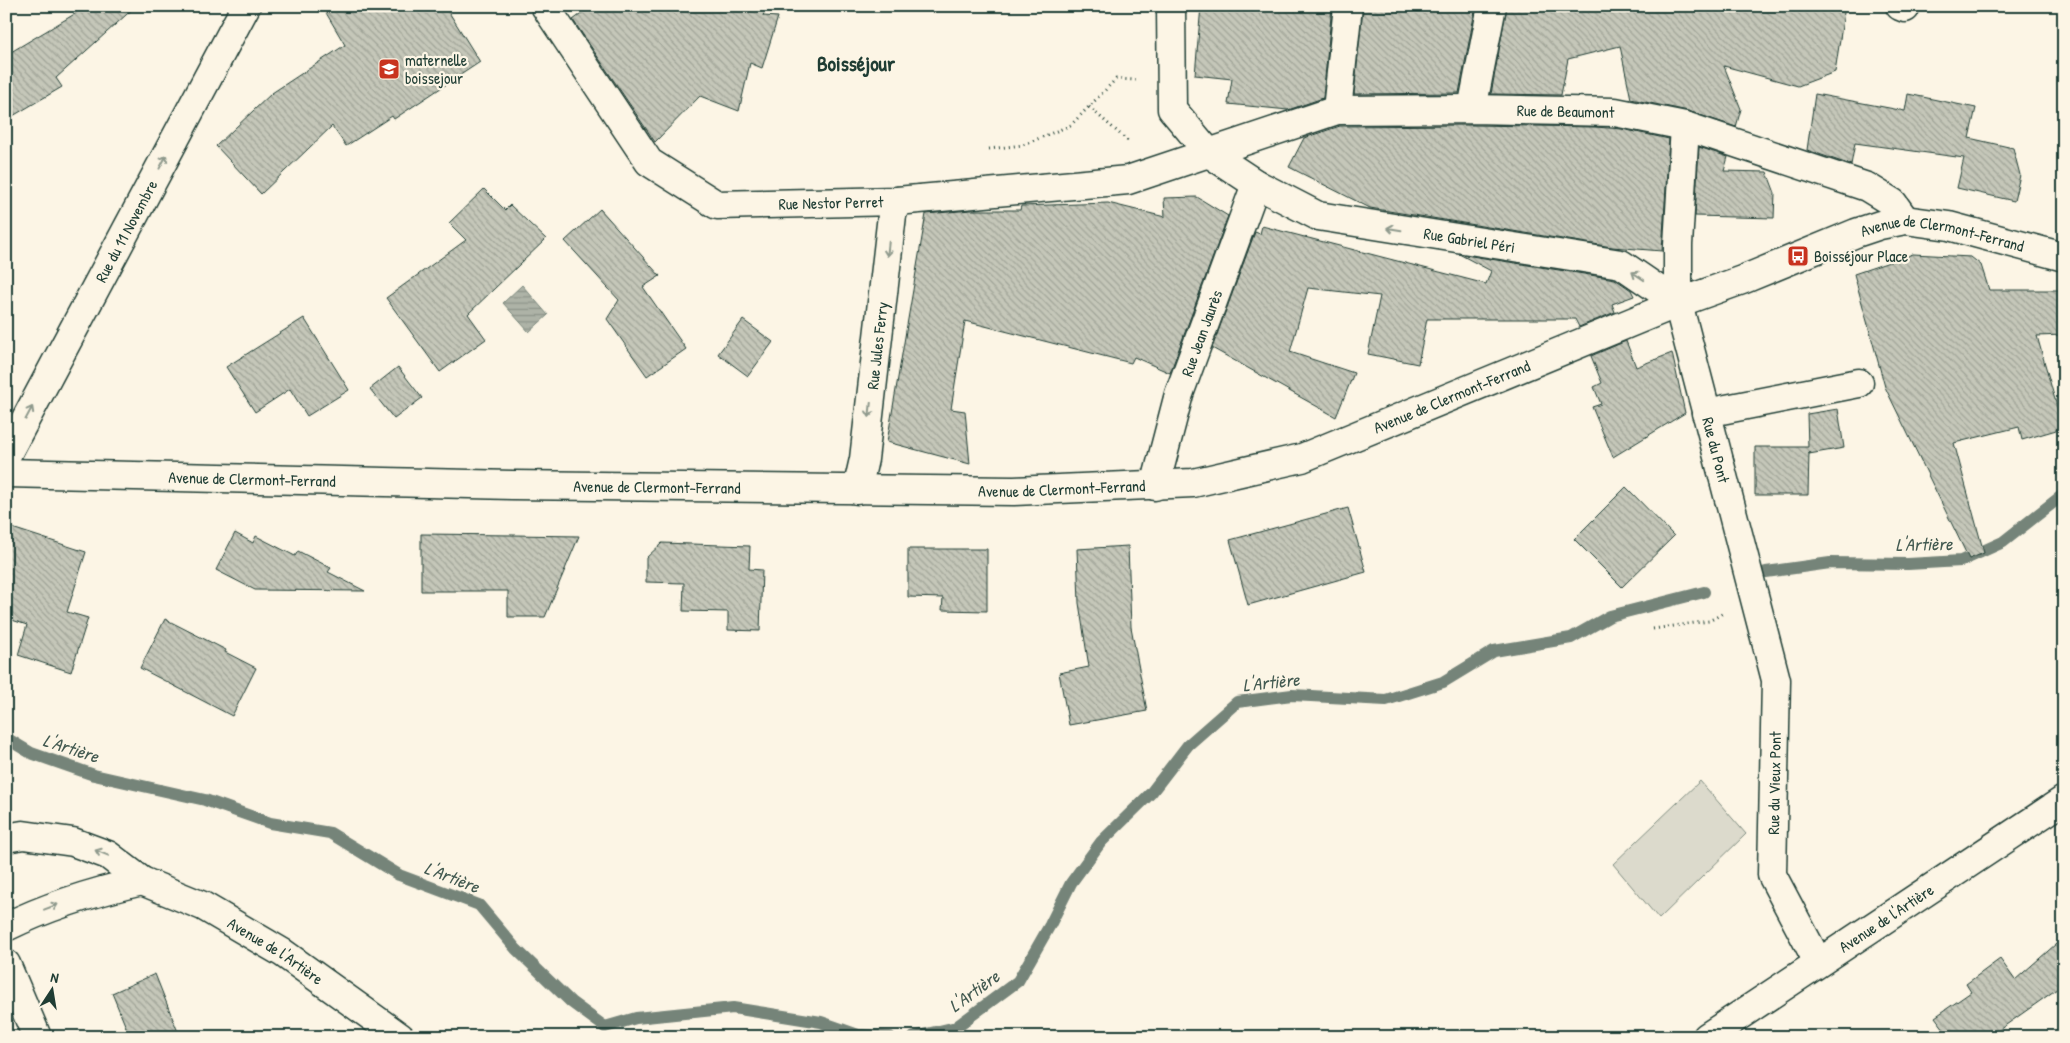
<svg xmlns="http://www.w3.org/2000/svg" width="2070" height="1043" font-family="'Patrick Hand',sans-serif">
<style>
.park{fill:#dcdacc;stroke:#7e8c80}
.water{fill:url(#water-rules);stroke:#758479}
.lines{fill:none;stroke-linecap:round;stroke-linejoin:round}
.stream{stroke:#758479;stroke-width:12}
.building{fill:url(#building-back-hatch);stroke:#1f3d34}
.minor-casing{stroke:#1f3d34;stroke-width:31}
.tertiary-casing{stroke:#1f3d34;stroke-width:31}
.secondary-casing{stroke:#1f3d34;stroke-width:31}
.path{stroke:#1f3d34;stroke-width:3;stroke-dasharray:1 4;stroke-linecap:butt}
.minor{stroke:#fcf5e5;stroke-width:28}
.tertiary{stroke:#fcf5e5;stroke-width:28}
.secondary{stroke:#fcf5e5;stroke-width:28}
.oneway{stroke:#8e998c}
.labels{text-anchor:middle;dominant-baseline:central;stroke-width:4.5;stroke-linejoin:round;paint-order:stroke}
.poi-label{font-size:16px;fill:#1f3d34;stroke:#fcf5e5;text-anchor:start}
.street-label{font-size:16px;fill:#1f3d34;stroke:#fcf5e5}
.water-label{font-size:18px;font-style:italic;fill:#435a51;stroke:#fcf5e5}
.district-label{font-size:21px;font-weight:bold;fill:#1f3d34;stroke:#fcf5e5}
</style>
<defs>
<pattern id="water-rules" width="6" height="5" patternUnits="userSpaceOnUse" patternTransform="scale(1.25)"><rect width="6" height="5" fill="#aeb3a7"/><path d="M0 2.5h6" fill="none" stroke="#8d9389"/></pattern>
<pattern id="building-back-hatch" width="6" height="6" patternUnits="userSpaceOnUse" patternTransform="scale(1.25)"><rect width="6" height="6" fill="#c5c7b9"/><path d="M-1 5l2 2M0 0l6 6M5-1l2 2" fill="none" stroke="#9fa397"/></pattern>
</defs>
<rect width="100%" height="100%" fill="#fcf5e5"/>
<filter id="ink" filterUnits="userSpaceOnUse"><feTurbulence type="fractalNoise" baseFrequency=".02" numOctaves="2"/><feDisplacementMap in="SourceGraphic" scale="10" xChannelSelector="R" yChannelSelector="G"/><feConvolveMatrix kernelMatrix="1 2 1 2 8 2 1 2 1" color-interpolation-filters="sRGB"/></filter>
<g filter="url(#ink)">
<!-- park -->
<polygon class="park" points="1700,781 1746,834 1659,919 1613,864"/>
<!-- water -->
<polygon class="water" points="522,285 548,315 529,332 503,303"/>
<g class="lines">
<!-- stream -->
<g class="stream">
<polyline points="1766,572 1830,563 1908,564 1961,561 2003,542 2064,494"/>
<polyline points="6,738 31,753 94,775 205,800 270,823 330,833 399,875 479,905 516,949 571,1002 605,1027"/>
<polyline points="605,1027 636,1018 733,1008 821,1022 858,1035 890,1037"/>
<polyline points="914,1037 956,1027 1018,981 1050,925 1071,883 1101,842 1151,793 1188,745 1237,702 1292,695 1386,700 1443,682 1494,651 1571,638 1610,616 1704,592"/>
</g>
</g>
<!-- building -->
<g class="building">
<polygon points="88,6 136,6 56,78 62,87 6,120 6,55"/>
<polygon points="322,6 445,6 480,62 394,119 392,116 346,146 332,126 261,194 216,146 272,93 345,45"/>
<polygon points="592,6 766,6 763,16 778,17 762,68 750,63 739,111 700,96 655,142 573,20"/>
<polygon points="1201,6 1256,6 1296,11 1296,6 1332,6 1323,98 1288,110 1228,104 1232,79 1195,75"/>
<polygon points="1363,6 1476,6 1459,93 1354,94"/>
<polygon points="1507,6 1845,6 1835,72 1798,86 1724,66 1741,109 1736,127 1688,111 1631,99 1620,46 1568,59 1561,95 1491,94"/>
<polygon points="1815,94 1905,111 1908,94 1976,108 1969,138 2013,148 2020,175 2014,201 1957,188 1964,158 1855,143 1851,165 1807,150"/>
<polygon points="1472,125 1595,127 1622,129 1669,139 1662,251 1612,247 1370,208 1289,167 1304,138 1340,126"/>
<polygon points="1699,147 1728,157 1724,171 1767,172 1775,193 1774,218 1695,216"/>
<polygon points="484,189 505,210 510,205 546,239 468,314 486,339 440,372 386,298 466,240 449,223"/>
<polygon points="1197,197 1228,216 1170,373 1134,357 1131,363 965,321 951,409 965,411 970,464 887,442 926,214 971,210 1020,210 1021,206 1108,203 1165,217 1164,198"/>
<polygon points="600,209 660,276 643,287 686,349 647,376 607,319 619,300 565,241"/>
<polygon points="1262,226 1486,284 1491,271 1459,254 1615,279 1631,290 1634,296 1612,304 1615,312 1579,327 1575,319 1427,319 1418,364 1368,354 1380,296 1308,288 1290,352 1354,373 1336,417 1212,348 1255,232 1260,234"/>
<polygon points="1913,254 1971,257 1981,265 1989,290 2064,290 2064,335 2037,336 2063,428 2022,440 2019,427 1954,443 1984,553 1969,559 1885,387 1854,274"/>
<polygon points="304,318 349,390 307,416 290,389 255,412 226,367"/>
<polygon points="743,320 773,342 748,376 718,354"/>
<polygon points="1626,341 1636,367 1672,353 1685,413 1613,457 1592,407 1601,404 1594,387 1602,383 1591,356"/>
<polygon points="398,367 422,398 394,419 370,389"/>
<polygon points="1838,409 1844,448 1809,454 1809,452 1808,495 1755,495 1755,447 1808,447 1807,414"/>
<polygon points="1626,487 1674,536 1622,587 1574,539"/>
<polygon points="1348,508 1366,572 1248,605 1230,540"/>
<polygon points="6,526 86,552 67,612 88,618 71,672 18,655 27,625 6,618"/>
<polygon points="235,533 253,543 256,536 295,556 298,551 331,568 328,572 365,591 255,590 216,570"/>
<polygon points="421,534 513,535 579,536 545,617 508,617 508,591 421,591"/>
<polygon points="662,543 750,546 749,569 762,570 760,631 728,630 728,612 683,611 684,583 646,582 646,558"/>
<polygon points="1128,546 1131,627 1147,711 1069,725 1059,673 1089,667 1079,603 1077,549"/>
<polygon points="908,549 987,549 987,611 942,610 943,598 908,597"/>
<polygon points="165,619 226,650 225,652 256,668 232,716 140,668"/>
<polygon points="2064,937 2064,984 1989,1037 1950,1037 1935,1017 1971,992 1966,984 2000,959 2015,980"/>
<polygon points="155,974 180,1037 130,1037 112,993"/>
</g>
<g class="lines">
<!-- minor casing -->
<g class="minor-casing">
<g id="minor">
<path id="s1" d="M545 6 649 162 717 205 897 201 1128 180 1337 110 1472 109 1615 112 1685 126 1867 187 1893 203 1905 220"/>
<path id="s2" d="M1171 6 1172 109 1209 153 1256 184 1318 216 1621 264 1678 303"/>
<polyline points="1900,6 1905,8"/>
<polyline points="1472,109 1492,6"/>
<polyline points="1337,110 1348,6"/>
<path id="s3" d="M1685 126 1678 245V303L1776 680 1772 875 1818 962"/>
<polyline points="1706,413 1859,383"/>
<path id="s4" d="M6 456 246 6"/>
<path id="s5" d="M6 473 512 485 1014 491 1193 483 1302 458 1678 303 1742 280 1856 233 1880 225 1905 220 1949 226 2064 257"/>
<path id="s6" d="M1155 486 1179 394 1256 184"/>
<path id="s7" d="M857 490 864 459 892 215 897 201"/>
</g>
</g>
<!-- tertiary casing -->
<g class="tertiary-casing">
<g id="tertiary">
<path id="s8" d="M6 838 23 835 73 842 108 855 142 881 203 906 283 953 400 1037"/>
<path d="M6 927C50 905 94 892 142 881"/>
<path id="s9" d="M1707 1037 2064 800"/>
</g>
</g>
<!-- secondary casing -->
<g class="secondary-casing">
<polyline id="secondary" points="6,964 37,1037"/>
</g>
<!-- path -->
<g class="path">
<polyline points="1089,107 1128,141"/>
<polyline points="989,149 1023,145 1071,125 1116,79 1136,80"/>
<polyline points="1653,629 1709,621 1722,614"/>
</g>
<!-- minor -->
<use href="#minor" class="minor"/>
<!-- tertiary -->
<use href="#tertiary" class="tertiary"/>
<!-- secondary -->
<use href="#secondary" class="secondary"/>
</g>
<!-- one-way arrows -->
<defs><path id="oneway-shaft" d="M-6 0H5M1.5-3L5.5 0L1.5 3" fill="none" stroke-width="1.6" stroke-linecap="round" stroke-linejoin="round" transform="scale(1.25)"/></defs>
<g class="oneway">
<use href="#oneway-shaft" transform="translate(163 162) rotate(-62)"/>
<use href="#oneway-shaft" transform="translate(1394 229) rotate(-171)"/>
<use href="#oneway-shaft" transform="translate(888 249) rotate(96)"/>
<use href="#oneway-shaft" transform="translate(1638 276) rotate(-146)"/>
<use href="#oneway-shaft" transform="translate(870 410) rotate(96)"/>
<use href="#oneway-shaft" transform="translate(29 413) rotate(-62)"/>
<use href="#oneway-shaft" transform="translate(102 853) rotate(-158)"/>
<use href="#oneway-shaft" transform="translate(51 907) rotate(-21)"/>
</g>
</g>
<!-- icons -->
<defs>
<g id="school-square" transform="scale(1.125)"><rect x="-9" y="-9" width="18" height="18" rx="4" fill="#c8321e" stroke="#fcf5e5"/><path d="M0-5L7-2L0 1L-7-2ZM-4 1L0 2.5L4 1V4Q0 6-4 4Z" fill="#fff"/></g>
<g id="bus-square" transform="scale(1.125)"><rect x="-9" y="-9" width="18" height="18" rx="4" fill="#c8321e" stroke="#fcf5e5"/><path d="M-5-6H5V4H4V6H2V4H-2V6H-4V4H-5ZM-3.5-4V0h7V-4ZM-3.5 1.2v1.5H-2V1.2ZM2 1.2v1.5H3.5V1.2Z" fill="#fff"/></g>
</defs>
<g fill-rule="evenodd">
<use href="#school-square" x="389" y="69"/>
<use href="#bus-square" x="1798" y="256"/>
</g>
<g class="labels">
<!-- poi labels -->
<g class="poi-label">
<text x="405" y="60">maternelle<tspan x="405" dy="18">boissejour</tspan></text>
<text x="1814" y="256">Boisséjour Place</text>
</g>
<!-- street labels -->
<g class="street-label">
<text stroke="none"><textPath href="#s1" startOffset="1129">Rue de Beaumont</textPath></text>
<text stroke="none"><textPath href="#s1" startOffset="382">Rue Nestor Perret</textPath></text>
<text stroke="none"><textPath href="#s4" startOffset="255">Rue du 11 Novembre</textPath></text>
<text stroke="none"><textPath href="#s2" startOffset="440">Rue Gabriel Péri</textPath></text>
<text stroke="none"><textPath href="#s5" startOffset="1986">Avenue de Clermont-Ferrand</textPath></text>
<text stroke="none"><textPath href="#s6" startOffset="160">Rue Jean Jaurès</textPath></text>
<text stroke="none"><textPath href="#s7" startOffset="146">Rue Jules Ferry</textPath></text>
<text stroke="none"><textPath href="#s5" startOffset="1461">Avenue de Clermont-Ferrand</textPath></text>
<text stroke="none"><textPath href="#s3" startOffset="329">Rue du Pont</textPath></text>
<text stroke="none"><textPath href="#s5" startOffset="246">Avenue de Clermont-Ferrand</textPath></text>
<text stroke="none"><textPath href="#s5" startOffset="651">Avenue de Clermont-Ferrand</textPath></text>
<text stroke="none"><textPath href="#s5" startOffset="1056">Avenue de Clermont-Ferrand</textPath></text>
<text transform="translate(1774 783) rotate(-89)">Rue du Vieux Pont</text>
<text stroke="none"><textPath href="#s9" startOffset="215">Avenue de l'Artière</textPath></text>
<text stroke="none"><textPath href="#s8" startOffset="299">Avenue de l'Artière</textPath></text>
</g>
<!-- water labels -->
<g class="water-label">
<text transform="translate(1924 544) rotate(-1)">L'Artière</text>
<text transform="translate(1271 682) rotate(-6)">L'Artière</text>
<text transform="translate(71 748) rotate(18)">L'Artière</text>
<text transform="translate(452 877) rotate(21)">L'Artière</text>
<text transform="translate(974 991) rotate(-36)">L'Artière</text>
</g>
<!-- district labels -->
<g class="district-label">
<text x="856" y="63">Boisséjour</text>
</g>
</g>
<!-- margin -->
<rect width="2070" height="1043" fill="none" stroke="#fcf5e5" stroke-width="25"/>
<rect x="12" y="12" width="2045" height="1018" fill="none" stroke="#1f3d34" stroke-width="2" filter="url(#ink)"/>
<!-- north arrow -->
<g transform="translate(52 990) rotate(12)" stroke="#fcf5e5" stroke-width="4" paint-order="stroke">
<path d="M0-4L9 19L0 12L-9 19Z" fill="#1f3d34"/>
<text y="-8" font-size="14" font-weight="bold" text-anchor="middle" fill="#1f3d34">N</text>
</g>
</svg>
